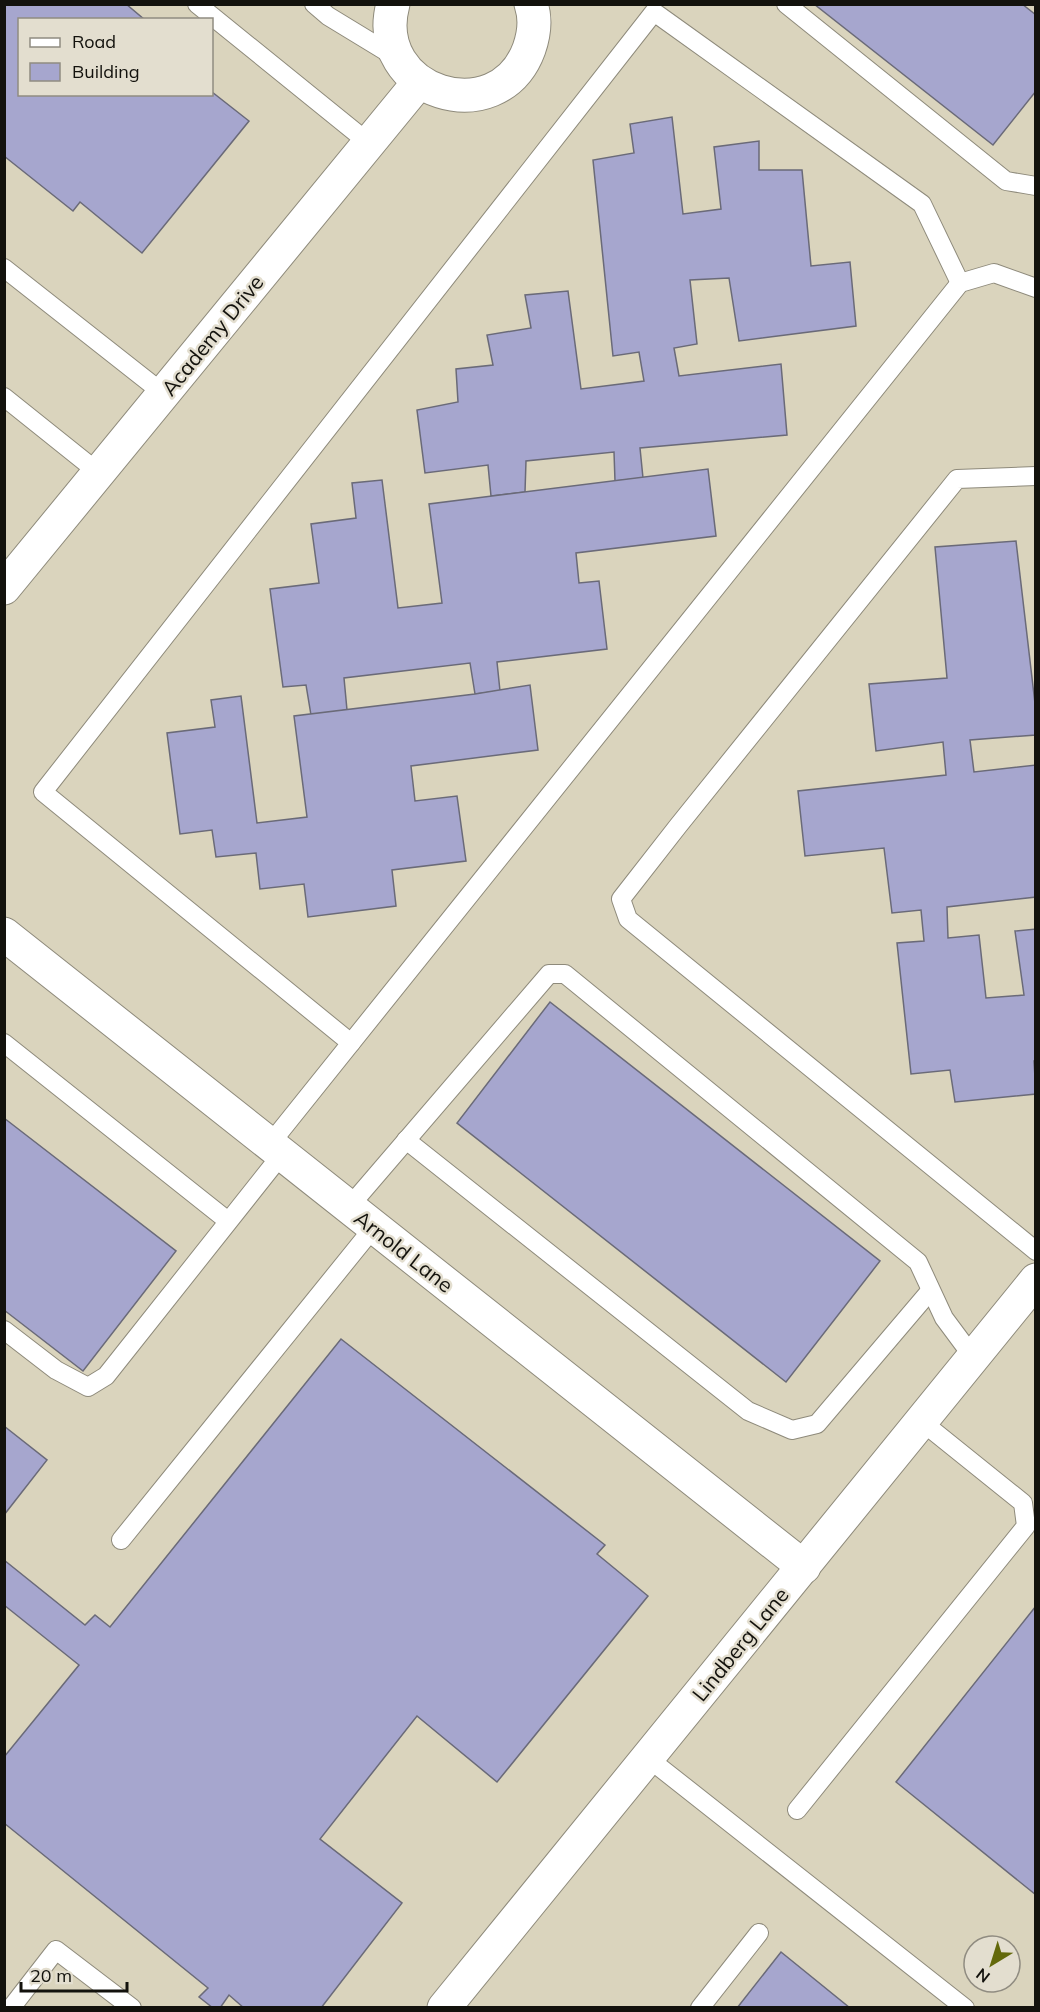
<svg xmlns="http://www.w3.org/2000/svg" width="1040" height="2012" font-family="Mulish,sans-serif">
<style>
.built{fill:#dad4bd;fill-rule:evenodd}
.building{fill:#a6a6ce;stroke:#6a6a78;stroke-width:1.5}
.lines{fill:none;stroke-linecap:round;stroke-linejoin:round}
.lane-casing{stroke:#8e8a7b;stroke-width:20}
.street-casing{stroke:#8e8a7b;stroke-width:35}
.lane{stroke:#fff;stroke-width:18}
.street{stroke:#fff;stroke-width:33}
.labels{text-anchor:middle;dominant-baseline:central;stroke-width:5;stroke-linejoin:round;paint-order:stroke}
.street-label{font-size:21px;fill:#13120d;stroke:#e3decf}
</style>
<rect width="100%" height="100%" fill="#e3decf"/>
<!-- built -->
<path class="built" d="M5 5H1035V2007H5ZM20 20H212V94H20ZM974 1946H1010V1982H974Z"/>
<!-- building -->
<g class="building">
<polygon points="4,4 126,4 145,20 20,20 20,94 212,94 212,92 249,121 142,253 80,202 73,211 4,156"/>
<polygon points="814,4 1022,4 1036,15 1036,91 993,145"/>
<polygon points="672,117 683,214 721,209 714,147 759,141 759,170 802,170 811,266 850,262 856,326 739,341 729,278 690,280 697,344 674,348 679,376 781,364 787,435 640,448 643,478 615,481 614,452 526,461 525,492 491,496 488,465 425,473 417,410 458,402 456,369 493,365 487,335 531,328 525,295 568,291 581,389 644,381 639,352 613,356 593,160 634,153 630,124"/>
<polygon points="708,469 716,536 576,553 579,583 599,581 607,649 497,662 500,691 475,694 470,663 344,678 347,710 311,715 306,685 283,687 270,589 319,583 311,524 356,518 352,483 382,480 398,608 442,603 429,504"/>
<polygon points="1016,541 1036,712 1036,735 970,740 974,772 1036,765 1036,897 947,907 948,938 979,935 986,998 1024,995 1015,931 1036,929 1036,1061 1034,1061 1036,1094 955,1102 950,1070 911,1074 897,943 924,941 921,910 892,913 884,848 805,856 798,791 946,775 943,742 876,751 869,684 947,678 935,547"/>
<polygon points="530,685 538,750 411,766 415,801 457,796 466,861 392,870 396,906 308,917 304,884 260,889 256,853 216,857 212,830 180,834 167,733 215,727 211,700 241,696 257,823 307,817 294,716 475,694"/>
<polygon points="550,1002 880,1261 786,1382 457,1123"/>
<polygon points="4,1118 176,1251 83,1371 4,1310"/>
<polygon points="341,1339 605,1545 597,1554 648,1596 497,1782 417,1716 320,1839 402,1903 321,2008 244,2008 229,1995 220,2008 213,2008 199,1997 208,1988 4,1823 4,1757 79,1665 4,1605 4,1560 85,1625 95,1615 110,1627"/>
<polygon points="4,1426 47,1460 4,1515"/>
<polygon points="1036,1606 1036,1895 896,1782"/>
<polygon points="781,1952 850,2008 737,2008"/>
</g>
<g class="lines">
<!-- lane casing -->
<g class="lane-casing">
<g id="lane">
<polyline points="197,4 370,144"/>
<polyline points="314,4 328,16 397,58"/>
<polyline points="786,4 1006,181 1036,186"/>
<polyline points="4,268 164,394"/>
<polyline points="4,397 99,473"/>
<polyline points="1036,476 957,479 678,826 621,899 628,919 1036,1251"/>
<polyline points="4,1043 228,1221"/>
<polyline points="351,1043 43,792 654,12 922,204 960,283"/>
<polyline points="406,1140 748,1411 792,1430 817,1424 930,1291"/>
<polyline points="270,1144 960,283 994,273 1036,288"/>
<polyline points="349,1207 549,974 565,974 918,1262 944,1318 973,1357"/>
<polyline points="4,1330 56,1370 88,1387 106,1376 282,1154"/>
<polyline points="121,1540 374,1227"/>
<polyline points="648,1758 965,2008"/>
<polyline points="797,1810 1026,1526 1023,1503 921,1421"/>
<polyline points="11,2008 56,1950 132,2008"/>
<polyline points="700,2008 759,1933"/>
</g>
</g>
<!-- street casing -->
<g class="street-casing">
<g id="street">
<path d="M393 4C369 93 498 133 529 49 534 35 536 19 531 4"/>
<polyline points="4,588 419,82"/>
<polyline points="4,934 804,1567"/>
<polyline points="444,2008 1036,1280"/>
</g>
</g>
<!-- lane -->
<use href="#lane" class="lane"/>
<!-- street -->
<use href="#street" class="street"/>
</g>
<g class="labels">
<!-- street labels -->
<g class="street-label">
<text transform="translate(212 335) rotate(-51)">Academy Drive</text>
<text transform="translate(404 1251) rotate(38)">Arnold Lane</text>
<text transform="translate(740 1644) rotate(-51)">Lindberg Lane</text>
</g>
</g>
<!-- border -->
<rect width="1040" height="2012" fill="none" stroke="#13120d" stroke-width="12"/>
<!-- legend -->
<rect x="18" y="18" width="195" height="78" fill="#e3decf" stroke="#908c81" stroke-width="1.5"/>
<rect x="30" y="38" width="30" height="9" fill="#ffffff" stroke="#908c81" stroke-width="1.5"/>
<text x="72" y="48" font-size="18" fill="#13120d">Road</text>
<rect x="30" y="63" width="30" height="18" fill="#a6a6ce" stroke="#908c81" stroke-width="1.5"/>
<text x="72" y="78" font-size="18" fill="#13120d">Building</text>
<!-- north arrow -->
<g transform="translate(992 1964) rotate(218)"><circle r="28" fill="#e3decf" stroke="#908c81" stroke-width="1.5"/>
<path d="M0-4.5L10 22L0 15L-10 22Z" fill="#63690b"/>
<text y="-9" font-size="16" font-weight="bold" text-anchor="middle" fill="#13120d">N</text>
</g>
<!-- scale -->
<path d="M21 1982v9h106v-9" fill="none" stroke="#13120d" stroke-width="3"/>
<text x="30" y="1982" font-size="18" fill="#13120d" stroke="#e3decf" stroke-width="4.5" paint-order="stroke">20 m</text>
</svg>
